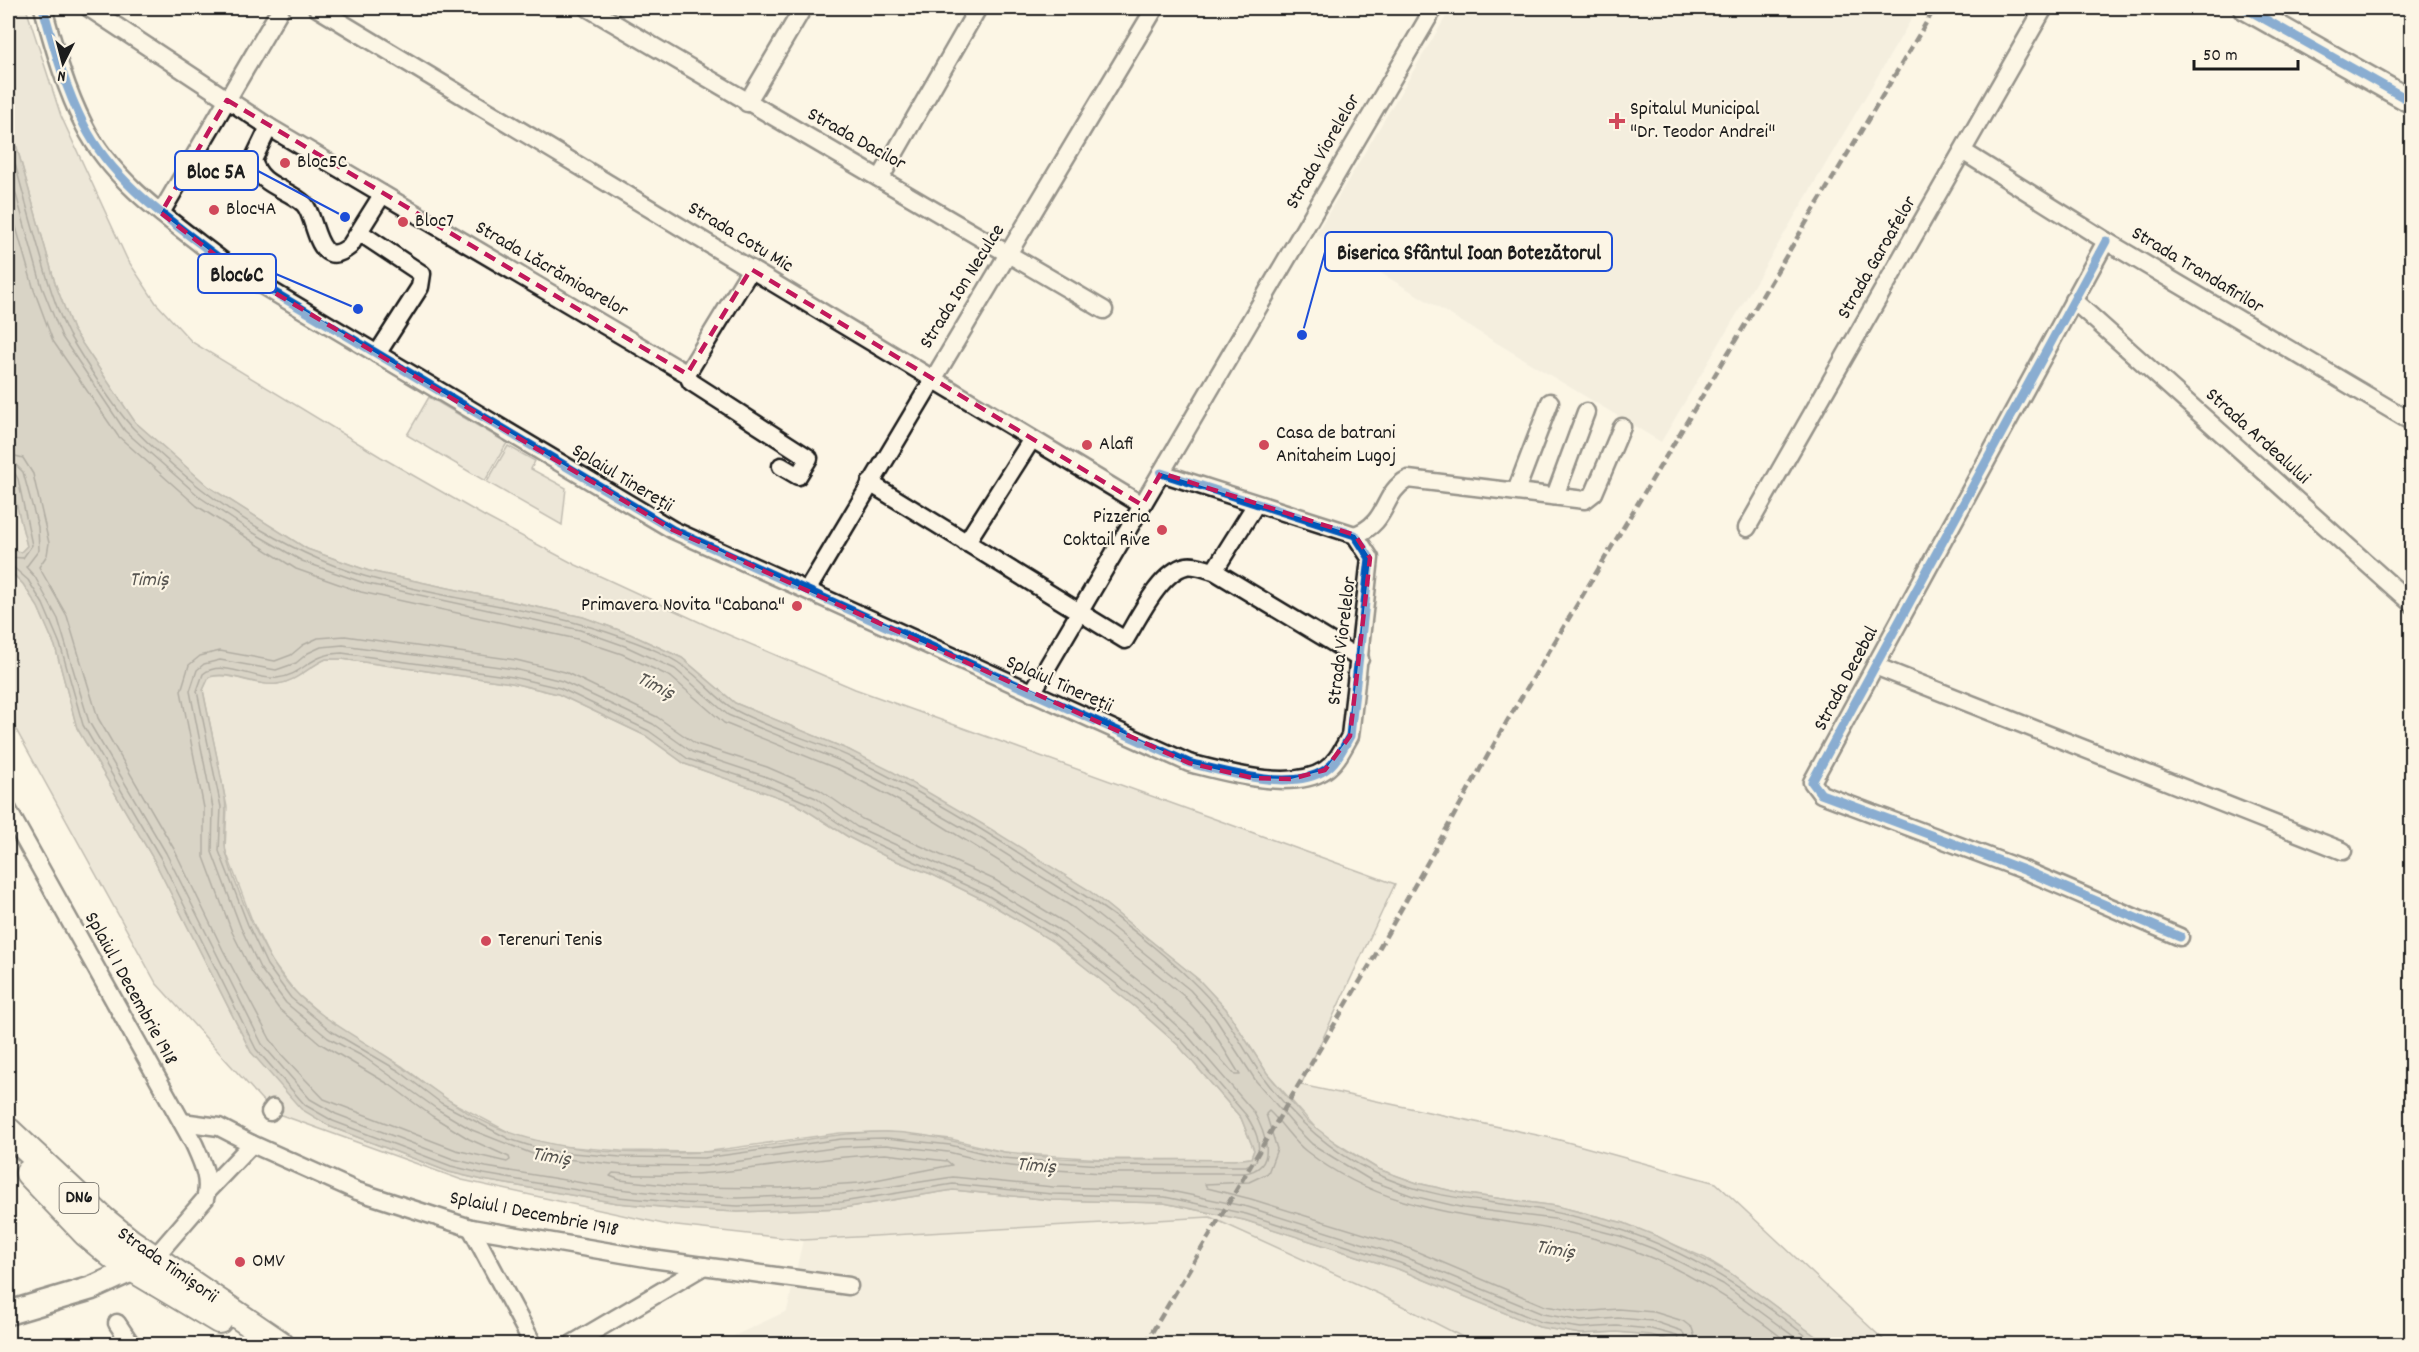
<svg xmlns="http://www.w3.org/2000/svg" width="2419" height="1352" font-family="Dekko,sans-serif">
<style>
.built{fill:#ebe5d6}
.green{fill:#dbd5c8;stroke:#7c7872;stroke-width:1.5}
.water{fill:#b0aba1;stroke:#75726c;stroke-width:1.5;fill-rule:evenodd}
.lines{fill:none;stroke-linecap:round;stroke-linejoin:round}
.shore{stroke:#575551;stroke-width:1.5}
.street-casing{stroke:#1c1c1c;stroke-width:21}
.secondary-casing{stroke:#1c1c1c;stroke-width:27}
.primary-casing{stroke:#1c1c1c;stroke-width:30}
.street{stroke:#fcf5e5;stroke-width:16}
.secondary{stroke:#fcf5e5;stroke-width:22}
.primary{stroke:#fcf5e5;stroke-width:26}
.rail{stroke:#1c1c1c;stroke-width:4.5;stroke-dasharray:9 4.5;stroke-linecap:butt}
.cycleway-casing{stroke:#fcf5e5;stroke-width:13}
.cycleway{stroke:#0057b8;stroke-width:9}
.marked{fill:none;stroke:#c2185b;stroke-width:4.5;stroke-dasharray:12 8;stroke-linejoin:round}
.poi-dot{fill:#d1495b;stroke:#fcf5e5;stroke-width:2}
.labels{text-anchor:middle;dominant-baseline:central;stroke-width:4.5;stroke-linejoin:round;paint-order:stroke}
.shield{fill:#fcf5e5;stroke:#5f5d58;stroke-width:1.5}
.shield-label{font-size:18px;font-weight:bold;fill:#1c1c1c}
.poi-label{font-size:20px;fill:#1c1c1c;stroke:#fcf5e5;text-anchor:start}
.street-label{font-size:20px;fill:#1c1c1c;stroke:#fcf5e5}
.water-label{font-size:21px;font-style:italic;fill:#575551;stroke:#fcf5e5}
.leader{fill:none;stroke:#1d4ed8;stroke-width:2}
.callout-dot{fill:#1d4ed8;stroke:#fcf5e5;stroke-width:2}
.callout{fill:#fcf5e5;stroke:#1d4ed8;stroke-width:2}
.callout-label{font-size:21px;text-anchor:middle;font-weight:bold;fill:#1c1c1c}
</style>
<rect width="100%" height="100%" fill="#fcf5e5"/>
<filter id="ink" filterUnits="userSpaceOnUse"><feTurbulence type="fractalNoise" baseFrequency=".0167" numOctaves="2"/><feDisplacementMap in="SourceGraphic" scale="12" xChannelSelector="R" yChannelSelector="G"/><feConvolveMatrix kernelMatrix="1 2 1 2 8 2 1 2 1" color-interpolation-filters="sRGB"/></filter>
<g filter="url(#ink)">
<!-- built -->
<g class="built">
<polygon points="1451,8 1918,8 1661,442 1316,234"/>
<polygon points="1210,1217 1379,1294 1476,1344 717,1344 787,1311 803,1240"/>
</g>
<!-- green -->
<g class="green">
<polygon points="8,8 26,8 61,116 127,259 156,303 192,342 381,457 484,516 576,565 708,626 855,689 1395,884 1301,1085 1556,1139 1716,1183 1888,1344 1826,1344 1730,1273 1705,1258 1624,1223 1556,1206 1466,1194 1417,1183 1378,1169 1320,1133 1267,1073 1226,1009 1199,980 1087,889 849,750 735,703 682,658 630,634 583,617 369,571 307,549 209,487 135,422 73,330 55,283 8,116"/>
<polygon points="429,397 507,443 485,481 407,435"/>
<polygon points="508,446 535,461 531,469 566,488 562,525 487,482"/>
<polygon points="8,471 27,546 21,552 8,550"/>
<polygon points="8,569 23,584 38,607 55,646 77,728 154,860 251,1052 331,1127 449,1172 483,1180 617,1203 683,1209 738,1212 843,1208 953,1190 1052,1200 1164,1203 1244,1220 1398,1269 1539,1327 1581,1334 1617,1332 1651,1335 1682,1344 1476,1344 1379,1294 1210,1217 803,1240 668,1225 462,1180 273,1112 156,983 8,715"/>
<path d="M326 659H342L512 683 558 694 646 736 685 764 795 803 850 838 889 858 931 874 984 900 1052 941 1134 1006 1178 1045 1241 1118 1254 1150 1251 1158 1234 1160 1103 1159 1040 1155 1004 1152 951 1139 886 1132 840 1133 704 1152 621 1151 560 1146 541 1143 512 1134 444 1098 402 1066 335 1026 296 993 272 962 253 923 225 849 227 807 203 690 209 677C231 671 254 687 277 684 297 681 309 666 326 659Z"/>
</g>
<!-- water -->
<path class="water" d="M8 116 55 283 73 330 135 422 209 487 307 549 369 571 583 617 630 634 682 658 735 703 849 750 893 772 989 828 1087 889 1199 980 1226 1009 1267 1073 1307 1121 1341 1147 1378 1169 1417 1183 1466 1194 1556 1206 1624 1223 1659 1237 1730 1273 1826 1344H1682L1651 1335 1617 1332 1581 1334 1539 1327 1398 1269 1244 1220 1164 1203 1052 1200 953 1190 843 1208 738 1212 683 1209 617 1203 483 1180 449 1172 331 1127 301 1109 251 1052 154 860 77 728 55 646 38 607 23 584 8 569V550L21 552 27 546 8 471ZM326 659H342L512 683 558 694 646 736 685 764 795 803 850 838 889 858 931 874 984 900 1052 941 1134 1006 1178 1045 1241 1118 1254 1150 1251 1158 1234 1160C1158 1158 1079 1164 1004 1152 963 1145 923 1131 881 1132 821 1133 764 1150 705 1152 630 1155 546 1154 479 1119 444 1100 415 1074 381 1053 339 1026 298 1006 272 961 255 933 234 884 226 852 222 835 228 817 225 799 219 763 210 727 203 690L209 677C231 670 254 687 277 684 297 682 309 666 326 659Z"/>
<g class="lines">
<!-- shore -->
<g class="shore">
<path d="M8 138C19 179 30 219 42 260 49 285 57 312 69 335 83 359 116 411 134 429 199 494 277 549 364 576 448 601 538 607 621 637 644 645 673 656 692 673 707 685 718 700 735 710 772 730 814 740 852 758 931 796 1006 844 1079 892 1122 919 1187 971 1219 1010 1236 1031 1247 1056 1263 1077 1293 1118 1329 1151 1375 1173 1431 1201 1493 1200 1553 1212 1659 1232 1734 1278 1816 1344"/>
<polyline points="8,166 42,287 62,337 125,431 201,498 252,532 302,561 364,583 580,630 625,646 675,669 728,715 843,762 886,784 982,839 1080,901 1190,990 1215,1018 1256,1081 1297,1129 1312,1144 1334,1158 1372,1181 1413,1196 1464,1208 1554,1219 1620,1236 1654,1249 1723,1284 1804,1344"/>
<polyline points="8,199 34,290 53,341 118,436 197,506 296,569 361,592 577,639 622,654 671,677 724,723 840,770 920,812 1074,908 1140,960 1184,996 1208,1023 1240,1075 1235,1075 1194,1029 1149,989 1064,922 995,880 862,819 820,790 767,767 696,744 657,717 565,672 516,660 345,636 318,638 303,645 291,655 275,661 220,651 200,656 189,665 181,691 204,808 204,857 232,932 252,972 279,1009 321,1044 390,1085 432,1116 469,1139 509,1157 510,1160 507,1162 456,1150 324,1099 281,1054 270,1039 223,950 174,849 98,718 67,616 39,567 47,555 49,543 33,474 23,458 8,454"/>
<polyline points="8,463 16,465 23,472 38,527 39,550 26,567 35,577 58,619 89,722 166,853 262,1044 310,1099 336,1114 453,1159 486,1167 619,1189 684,1196 738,1198 842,1194 953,1177 1053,1187 1166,1190 1248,1207 1402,1256 1543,1314 1581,1321 1618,1318 1653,1321 1682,1331 1688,1344"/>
<polyline points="8,470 14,472 18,479 32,545 23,558 8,557"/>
<polyline points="8,565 13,567 28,580 43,604 60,644 83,725 160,857 256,1049 305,1105 333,1121 451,1166 484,1174 618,1197 683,1203 738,1206 842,1202 953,1184 1052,1194 1165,1197 1246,1214 1400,1263 1541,1322 1581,1328 1617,1326 1651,1329 1677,1336 1681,1344"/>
<path d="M343 645 514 669 562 681 653 724 692 752 764 776 816 798 857 827 990 888 1059 930 1143 995 1187 1035 1253 1111C1265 1132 1279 1167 1245 1173H1103L1039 1169 1002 1165 948 1152 886 1145 841 1147 706 1166 621 1165 538 1156 472 1130 437 1109 364 1057 328 1038 286 1003 260 968 241 928 212 852 213 808 190 691 197 670 204 664 220 660 276 670 296 663 308 653 321 647Z"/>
<path d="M342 653 513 677 560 688 649 731 688 759 761 783 812 805 853 833 987 895 1055 936 1138 1001 1182 1041 1246 1115C1255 1129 1263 1144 1256 1161L1246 1166H1234L1103 1165 1040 1161 1003 1158 950 1145 886 1138 841 1139 704 1158 621 1157 559 1152 540 1149 509 1139 441 1103 399 1071 331 1031 291 998 267 965 248 925 219 851 221 807 197 691 203 674C222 658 255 681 277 678 305 675 307 654 342 653Z"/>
<path d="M885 1154 947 1161 952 1165 860 1183 780 1188 684 1187 620 1180 610 1176 613 1173C707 1183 793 1158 885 1154Z"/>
<path d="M1697 1344 1692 1328 1683 1321 1654 1312 1618 1309 1581 1312 1545 1306 1406 1247 1251 1199 1207 1188 1205 1184 1249 1182 1268 1173 1277 1149 1266 1114 1269 1111C1282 1123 1292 1140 1306 1151 1403 1227 1508 1211 1617 1245 1681 1265 1738 1303 1790 1344"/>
</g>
<!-- street casing -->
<g class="street-casing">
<g id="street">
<path d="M43 8C54 47 65 88 84 125 114 185 177 225 228 265L673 530 1189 763C1225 772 1292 792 1325 770 1337 762 1343 748 1350 736L1370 558 1355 535 1161 473"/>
<polyline points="89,8 269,127 687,374"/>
<polyline points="317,8 1142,505"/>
<polyline points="588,8 1104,310"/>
<polyline points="747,103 803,8"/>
<path d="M269 127 253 160C260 187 286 187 304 204 317 217 316 274 350 246L382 195"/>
<polyline points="1964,152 2106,241 2412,422"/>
<polyline points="881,177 978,8"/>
<polyline points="161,213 281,8"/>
<polyline points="359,232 422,274 420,287 377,354"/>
<polyline points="2106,241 1812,782 1821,794 2024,870 2180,937"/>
<polyline points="2073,300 2412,604"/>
<polyline points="687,374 691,382 809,458 798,476 781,466"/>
<polyline points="687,374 751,269"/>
<path d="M870 483 1125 640C1138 619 1160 572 1186 566 1195 564 1205 569 1214 571L1360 659"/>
<polyline points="1516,491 1550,402"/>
<polyline points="1555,496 1586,412"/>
<polyline points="1747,528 2044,8"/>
<path d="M1355 535C1390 522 1381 493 1408 479L1585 500 1594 493 1622 427"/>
<polyline points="966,543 1032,439"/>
<polyline points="1214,571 1256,504"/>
<polyline points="808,589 1155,8"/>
<polyline points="1875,666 2343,851"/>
<polyline points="1032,693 1434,8"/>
<path d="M8 810 194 1144C202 1162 211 1180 205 1199L155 1257"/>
<polyline points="270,1112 273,1108"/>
<polyline points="182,1122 219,1127 252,1144"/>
<polyline points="207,1191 252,1144 357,1191 471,1228 652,1259 849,1286"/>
<polyline points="471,1228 533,1344"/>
<polyline points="117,1323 131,1344"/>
<polyline points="572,1344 704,1266"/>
</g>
</g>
<!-- secondary casing -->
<g class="secondary-casing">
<g id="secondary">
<polyline points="2245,8 2412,102"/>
<polyline points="8,1313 92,1288 147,1263"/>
</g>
</g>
<!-- primary casing -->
<g class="primary-casing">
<g id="primary">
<polyline points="8,1131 103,1220 130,1242 280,1344"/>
<polyline points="29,1173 86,1233 117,1259 219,1320"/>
</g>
</g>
<!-- street -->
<use href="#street" class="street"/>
<!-- secondary -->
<use href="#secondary" class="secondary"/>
<!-- primary -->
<use href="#primary" class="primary"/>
<!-- rail -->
<polyline class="rail" points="1145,1344 1372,961 1506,723 1935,8"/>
<!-- cycleway casing -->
<g class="cycleway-casing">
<g id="cycleway">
<path d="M43 8C54 47 65 88 84 125 114 185 177 225 228 265L673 530 1189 763C1225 772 1292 792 1325 770 1337 762 1343 748 1350 736L1370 558 1355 535 1161 473"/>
<polyline points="2245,8 2412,102"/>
<polyline points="2106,241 1812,782 1821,794 2024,870 2180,937"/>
</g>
</g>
<!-- cycleway -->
<use href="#cycleway" class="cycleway"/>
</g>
</g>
<!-- marked area -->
<path d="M0 0H2419V1352H0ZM227 100 687 374 751 269 1142 505 1161 473 1355 535 1370 558 1350 736 1325 770 1291 779 1253 778 1189 763 673 530 228 265 161 213Z" fill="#fcf5e5" fill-opacity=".55" fill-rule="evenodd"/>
<path class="marked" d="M227 100 687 374 751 269 1142 505 1161 473 1355 535 1370 558 1350 736 1325 770 1291 779 1253 778 1189 763 673 530 228 265 161 213Z"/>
<!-- markers -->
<g class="poi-dot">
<path d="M1614 112h6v6h6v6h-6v6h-6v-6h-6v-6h6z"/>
<circle cx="285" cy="163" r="6"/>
<circle cx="214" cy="210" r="6"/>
<circle cx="403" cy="222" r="6"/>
<circle cx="1087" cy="445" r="6"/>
<circle cx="1264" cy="445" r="6"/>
<circle cx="1162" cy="530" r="6"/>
<circle cx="797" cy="606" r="6"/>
<circle cx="486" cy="941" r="6"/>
<circle cx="240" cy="1262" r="6"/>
</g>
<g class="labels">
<!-- shield labels -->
<rect class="shield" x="59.5" y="1183" width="39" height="30" rx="4.5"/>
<g class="shield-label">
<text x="79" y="1198">DN6</text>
</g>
<!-- poi labels -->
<g class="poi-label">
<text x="1630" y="110">Spitalul Municipal<tspan x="1630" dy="23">"Dr. Teodor Andrei"</tspan></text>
<text x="297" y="163">Bloc5C</text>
<text x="226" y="210">Bloc4A</text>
<text x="415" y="222">Bloc7</text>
<text x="1276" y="434">Casa de batrani<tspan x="1276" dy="23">Anitaheim Lugoj</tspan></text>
<text x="1099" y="445">Alafi</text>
<text x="1150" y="518" text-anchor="end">Pizzeria<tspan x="1150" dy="23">Coktail Rive</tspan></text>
<text x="785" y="606" text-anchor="end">Primavera Novita "Cabana"</text>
<text x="498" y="941">Terenuri Tenis</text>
<text x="252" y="1262">OMV</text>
</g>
<!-- street labels -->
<g class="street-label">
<text transform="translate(856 140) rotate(29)">Strada Dacilor</text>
<text transform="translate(1324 152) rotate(-60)">Strada Viorelelor</text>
<text transform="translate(740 238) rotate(31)">Strada Cotu Mic</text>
<text transform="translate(1878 258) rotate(-60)">Strada Garoafelor</text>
<text transform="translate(551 270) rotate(30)">Strada Lăcrămioarelor</text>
<text transform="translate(2197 271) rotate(31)">Strada Trandafirilor</text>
<text transform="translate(963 287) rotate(-58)">Strada Ion Neculce</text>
<text transform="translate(2257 437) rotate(42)">Strada Ardealului</text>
<text transform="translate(622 479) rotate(31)">Splaiul Tinereții</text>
<text transform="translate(1343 641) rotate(-83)">Strada Viorelelor</text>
<text transform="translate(1847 679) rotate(-62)">Strada Decebal</text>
<text transform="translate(1059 685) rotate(24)">Splaiul Tinereții</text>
<text transform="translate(130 989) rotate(61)">Splaiul 1 Decembrie 1918</text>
<text transform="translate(534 1215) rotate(11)">Splaiul 1 Decembrie 1918</text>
<text transform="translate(167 1266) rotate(35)">Strada Timișorii</text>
</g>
<!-- water labels -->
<g class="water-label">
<text x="149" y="581">Timiș</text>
<text transform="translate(655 687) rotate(27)">Timiș</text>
<text transform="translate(551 1158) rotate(9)">Timiș</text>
<text transform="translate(1036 1167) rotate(5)">Timiș</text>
<text transform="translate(1555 1251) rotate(10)">Timiș</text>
</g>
</g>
<!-- callouts -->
<path class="leader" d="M345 217L258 171M1302 335L1325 252M358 309L276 274"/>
<g class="callout-dot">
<circle cx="345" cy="217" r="6"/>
<circle cx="1302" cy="335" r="6"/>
<circle cx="358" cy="309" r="6"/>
</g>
<g class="callout">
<rect x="175" y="151" width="83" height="39" rx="6"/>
<rect x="1325" y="232" width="287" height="39" rx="6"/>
<rect x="198" y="254" width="78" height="39" rx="6"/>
</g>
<g class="callout-label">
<text x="216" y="178">Bloc 5A</text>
<text x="1469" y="259">Biserica Sfântul Ioan Botezătorul</text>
<text x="237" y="281">Bloc6C</text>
</g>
<!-- margin -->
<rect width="2419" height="1352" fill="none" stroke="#fcf5e5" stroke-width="30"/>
<rect x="15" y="15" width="2389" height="1322" fill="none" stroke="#1c1c1c" stroke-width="2" filter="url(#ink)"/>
<!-- north arrow -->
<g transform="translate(63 63) rotate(186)" stroke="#fcf5e5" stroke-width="4.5" paint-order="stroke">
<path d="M0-4.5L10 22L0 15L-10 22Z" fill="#1c1c1c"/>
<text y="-9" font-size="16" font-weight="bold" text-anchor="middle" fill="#1c1c1c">N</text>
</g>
<!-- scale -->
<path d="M2194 60v9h104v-9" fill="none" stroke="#1c1c1c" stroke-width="3"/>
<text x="2203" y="60" font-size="18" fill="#1c1c1c" stroke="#fcf5e5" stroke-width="4.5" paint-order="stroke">50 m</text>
</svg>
